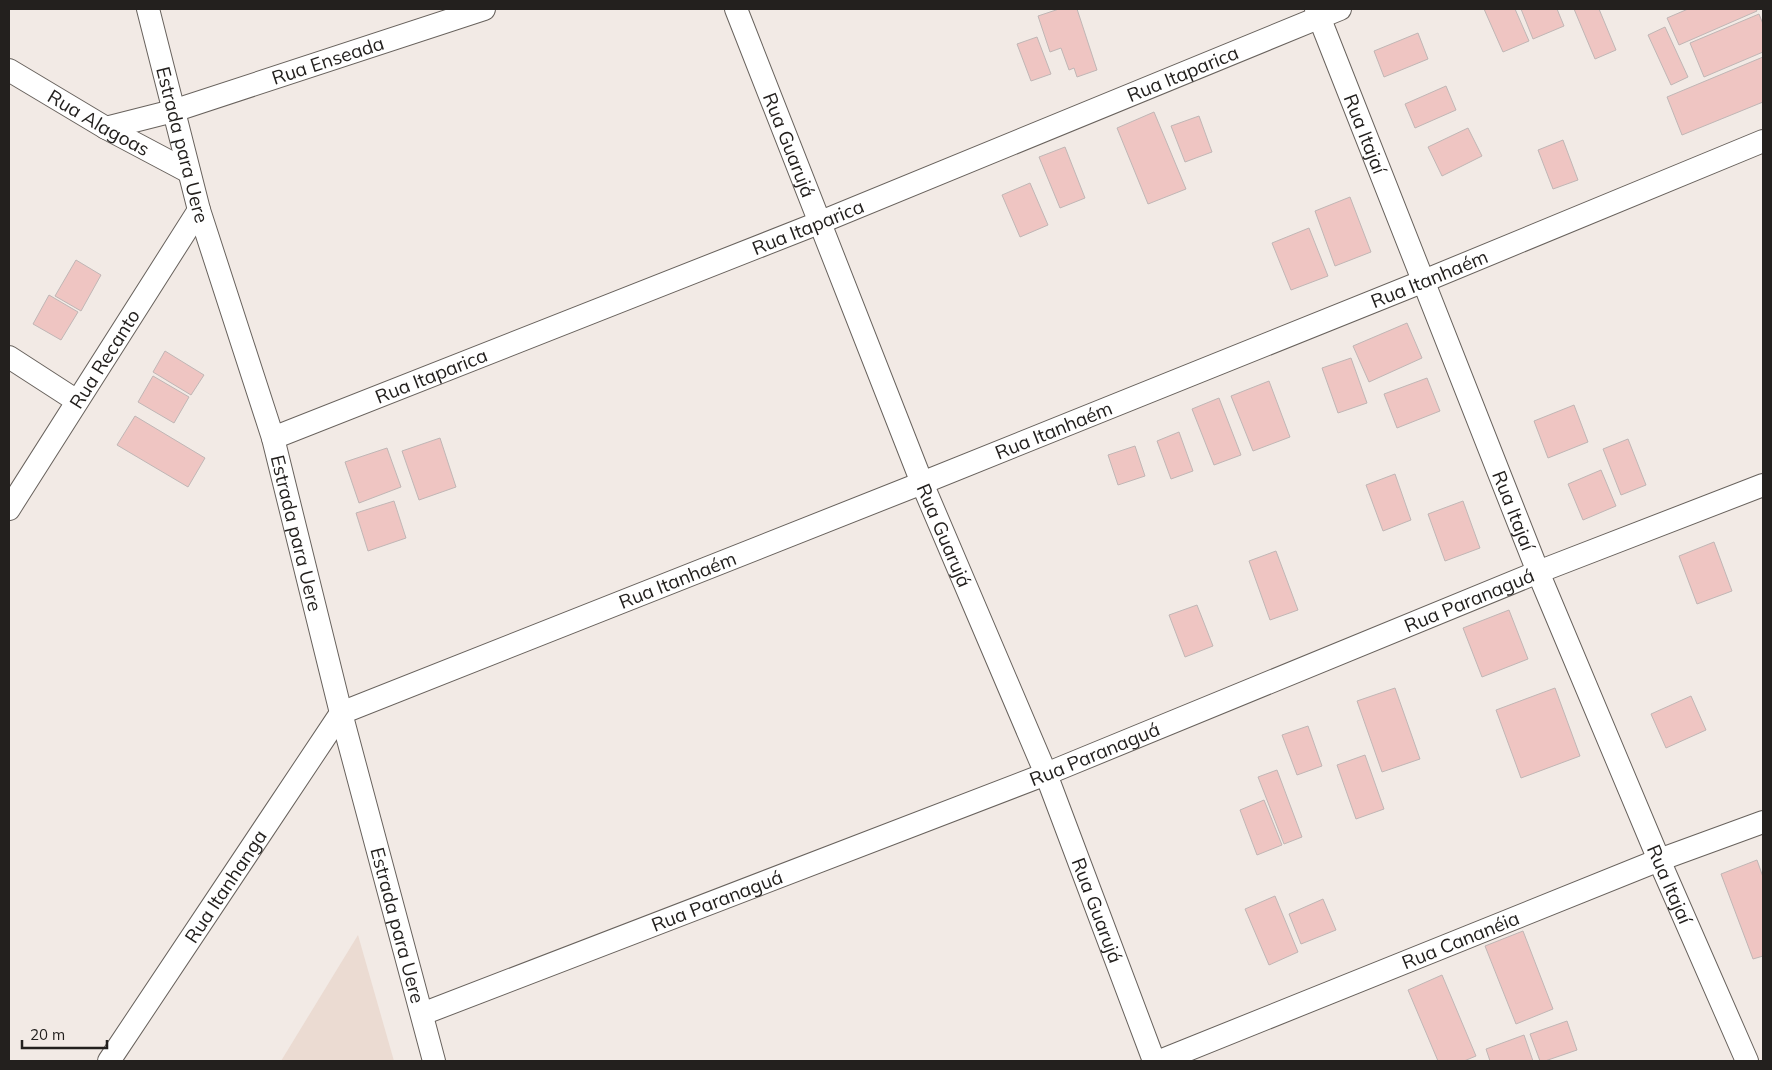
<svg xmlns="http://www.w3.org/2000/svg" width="1772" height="1070" font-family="Mulish,sans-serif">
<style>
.built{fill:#ebdbd2}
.building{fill:#efc5c2;stroke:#c0b6b5}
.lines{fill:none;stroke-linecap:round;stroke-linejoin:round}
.minor-casing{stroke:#68625d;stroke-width:24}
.minor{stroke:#fff;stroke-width:22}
.labels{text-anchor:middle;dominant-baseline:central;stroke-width:4;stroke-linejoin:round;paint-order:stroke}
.street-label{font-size:19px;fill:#23201e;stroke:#f2eae5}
</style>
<rect width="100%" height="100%" fill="#f2eae5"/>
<!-- built -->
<polygon class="built" points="358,935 394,1061 281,1061"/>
<!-- building -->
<g class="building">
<polygon points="1059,9 1077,9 1097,70 1077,77 1074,68 1069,70 1061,48 1050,52 1038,16"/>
<polygon points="1484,9 1515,9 1529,41 1503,52"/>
<polygon points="1521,9 1557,9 1564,26 1533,39"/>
<polygon points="1574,9 1599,9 1616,50 1595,59"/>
<polygon points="1688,9 1756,9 1757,11 1679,45 1667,18"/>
<polygon points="1759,14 1763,24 1763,52 1704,77 1690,43"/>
<polygon points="1665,27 1688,77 1671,85 1648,35"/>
<polygon points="1418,33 1428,59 1384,77 1374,51"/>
<polygon points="1037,37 1051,74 1031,81 1017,44"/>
<polygon points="1763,57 1763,102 1682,135 1667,97"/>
<polygon points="1446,86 1456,110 1415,128 1405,104"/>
<polygon points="1154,112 1186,189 1148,204 1117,128"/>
<polygon points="1199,116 1212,152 1185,162 1171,126"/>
<polygon points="1468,128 1482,156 1442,176 1428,147"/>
<polygon points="1563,140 1578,180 1553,189 1538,150"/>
<polygon points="1065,147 1085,198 1060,208 1039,157"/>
<polygon points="1030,183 1048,225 1020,237 1002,195"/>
<polygon points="1350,197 1371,252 1335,266 1315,211"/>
<polygon points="1309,228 1328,276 1291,290 1272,243"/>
<polygon points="76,260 101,275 81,311 55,296"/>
<polygon points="49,295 78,312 61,340 33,324"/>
<polygon points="1407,323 1422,358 1369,382 1353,346"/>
<polygon points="165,351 204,375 191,395 153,372"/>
<polygon points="1351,358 1367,403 1338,413 1322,368"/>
<polygon points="153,376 189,397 174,423 138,402"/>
<polygon points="1427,378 1440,411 1397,428 1384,394"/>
<polygon points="1269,381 1290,437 1253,451 1231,396"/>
<polygon points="1219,398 1241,455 1214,465 1192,409"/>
<polygon points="1574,405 1588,442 1548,458 1534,421"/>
<polygon points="135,416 205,458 188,487 117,445"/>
<polygon points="1179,432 1193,471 1171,479 1157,441"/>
<polygon points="440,438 456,487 419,500 402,451"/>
<polygon points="1628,439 1646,485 1621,495 1603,449"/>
<polygon points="1135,446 1145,476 1118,485 1108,455"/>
<polygon points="387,448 401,487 359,503 345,462"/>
<polygon points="1601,470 1616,506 1583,520 1568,484"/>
<polygon points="1395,474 1411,520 1383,531 1366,485"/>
<polygon points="394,501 406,538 368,551 356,513"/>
<polygon points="1463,501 1480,548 1445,561 1428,514"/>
<polygon points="1714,542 1732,591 1697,604 1679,556"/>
<polygon points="1276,551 1298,610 1270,620 1249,561"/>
<polygon points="1197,605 1213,646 1185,657 1169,615"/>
<polygon points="1509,610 1528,659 1482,677 1463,628"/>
<polygon points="1395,688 1420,759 1382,772 1357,701"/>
<polygon points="1555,688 1580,756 1521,778 1496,710"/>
<polygon points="1691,696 1706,730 1666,748 1651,714"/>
<polygon points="1308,726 1322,766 1297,775 1282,735"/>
<polygon points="1365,755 1384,809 1356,819 1337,765"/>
<polygon points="1277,770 1302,837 1284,844 1258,777"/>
<polygon points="1264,800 1282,845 1257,855 1240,810"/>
<polygon points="1757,860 1763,877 1763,956 1753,959 1721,874"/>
<polygon points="1275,896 1298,952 1269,965 1245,909"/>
<polygon points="1323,899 1336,930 1301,944 1289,914"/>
<polygon points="1523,931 1553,1009 1516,1024 1485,946"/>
<polygon points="1442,975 1476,1056 1464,1061 1438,1061 1408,990"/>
<polygon points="1567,1021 1577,1050 1545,1061 1540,1061 1530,1034"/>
<polygon points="1524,1035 1533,1061 1490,1061 1486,1049"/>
</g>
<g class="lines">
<!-- minor casing -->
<g class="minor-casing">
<g id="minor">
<path id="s1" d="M148 9 199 210 273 438 341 713 434 1061"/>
<path id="s2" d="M736 9 922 483 1046 774 1154 1061"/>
<path id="s3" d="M1316 9 1538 572 1659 860 1747 1061"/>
<path id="s4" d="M9 70 106 128 189 172"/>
<path id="s5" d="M106 128 173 111 484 9"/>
<polyline points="9,357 77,401"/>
<path id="s6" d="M273 438 821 222 1340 9"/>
<path id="s7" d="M9 509 199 210"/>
<path id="s8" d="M422 1014 1046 774 1538 572 1763 485"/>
<path id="s9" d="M109 1061 341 713 922 483 1424 281 1763 141"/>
<path id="s10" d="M1160 1061 1659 860 1763 822"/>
</g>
</g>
<!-- minor -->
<use href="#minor" class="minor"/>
</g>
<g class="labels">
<!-- street labels -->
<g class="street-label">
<text stroke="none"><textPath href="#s5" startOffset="232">Rua Enseada</textPath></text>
<text stroke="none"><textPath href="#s6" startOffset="980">Rua Itaparica</textPath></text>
<text stroke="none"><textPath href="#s4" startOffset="104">Rua Alagoas</textPath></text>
<text stroke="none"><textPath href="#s3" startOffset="134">Rua Itajaí</textPath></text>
<text stroke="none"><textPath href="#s1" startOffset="140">Estrada para Uere</textPath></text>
<text stroke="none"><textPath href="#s2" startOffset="146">Rua Guarujá</textPath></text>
<text stroke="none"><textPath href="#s6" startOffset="575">Rua Itaparica</textPath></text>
<text stroke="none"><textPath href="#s9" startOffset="1590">Rua Itanhaém</textPath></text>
<text stroke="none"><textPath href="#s7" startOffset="178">Rua Recanto</textPath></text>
<text stroke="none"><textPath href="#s6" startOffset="170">Rua Itaparica</textPath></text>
<text stroke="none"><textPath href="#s9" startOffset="1185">Rua Itanhaém</textPath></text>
<text stroke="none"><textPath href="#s3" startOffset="539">Rua Itajaí</textPath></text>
<text stroke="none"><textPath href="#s1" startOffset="545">Estrada para Uere</textPath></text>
<text stroke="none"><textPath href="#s2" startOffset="566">Rua Guarujá</textPath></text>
<text stroke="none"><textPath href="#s9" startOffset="780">Rua Itanhaém</textPath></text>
<text stroke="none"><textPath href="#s8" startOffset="1126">Rua Paranaguá</textPath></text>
<text stroke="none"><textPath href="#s8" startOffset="721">Rua Paranaguá</textPath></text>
<text stroke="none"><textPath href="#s3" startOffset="944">Rua Itajaí</textPath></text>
<text stroke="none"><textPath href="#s9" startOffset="210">Rua Itanhanga</textPath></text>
<text stroke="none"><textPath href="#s8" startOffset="316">Rua Paranaguá</textPath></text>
<text stroke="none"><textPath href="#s2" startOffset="971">Rua Guarujá</textPath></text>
<text stroke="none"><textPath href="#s1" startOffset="950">Estrada para Uere</textPath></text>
<text stroke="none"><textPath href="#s10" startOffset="324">Rua Cananéia</textPath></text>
</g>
</g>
<!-- border -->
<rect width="1772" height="1070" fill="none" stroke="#23201e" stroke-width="20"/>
<!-- scale -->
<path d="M22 1040v8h85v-8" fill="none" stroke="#23201e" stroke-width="2.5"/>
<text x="30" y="1040" font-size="15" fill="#23201e" stroke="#f2eae5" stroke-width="4" paint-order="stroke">20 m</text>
</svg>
